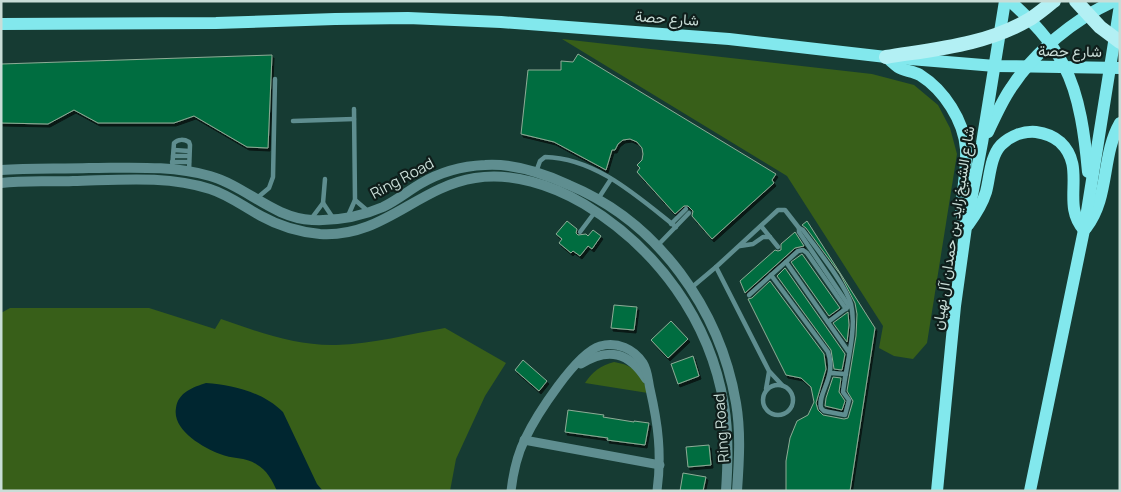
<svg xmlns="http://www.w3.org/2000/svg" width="1121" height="492" font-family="Manrope,Vazirmatn,sans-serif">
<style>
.green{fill:#385f19}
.water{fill:#002630}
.building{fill:#066d3f;stroke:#8dac97;filter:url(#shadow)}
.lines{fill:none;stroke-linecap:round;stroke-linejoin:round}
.service{stroke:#5f8e90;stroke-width:4.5}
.minor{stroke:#5f8e90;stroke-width:9}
.tertiary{stroke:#5f8e90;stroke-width:10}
.primary{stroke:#82e8ed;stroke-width:12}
.trunk{stroke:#b3f0f4;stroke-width:14}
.labels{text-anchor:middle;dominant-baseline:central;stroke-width:4.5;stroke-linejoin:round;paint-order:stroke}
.street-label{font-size:15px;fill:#c9ddd7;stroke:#0f1e1b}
</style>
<defs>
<filter id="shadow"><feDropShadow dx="2" dy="3" stdDeviation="0" flood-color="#0009"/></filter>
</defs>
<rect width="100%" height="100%" fill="#163b33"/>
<!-- green -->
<g class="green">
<polygon points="562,39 872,74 914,85 938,105 950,128 957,154 927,343 913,359 894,356 879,348 883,326 787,176"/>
<path d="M10 308H149L215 329 221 319C258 332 296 346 336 345 373 344 409 334 445 328L506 363 485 396 456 459 450 491H1V313Z"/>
<path d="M614 362C634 365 642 374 648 393L585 383C593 371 600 366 614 362Z"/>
</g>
<!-- water -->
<path class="water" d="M206 383C233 385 263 392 283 412L317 484 323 491H277C272 480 267 470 256 464 246 457 231 459 220 454 202 447 172 430 176 408 178 392 194 387 206 383Z"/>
<!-- building -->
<g class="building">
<polygon points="578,54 776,174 772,180 774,183 712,239 692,216 693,211 688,206 684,206 675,214 637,172 640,168 637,165 642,160 643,154 642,148 637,142 630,139 623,140 618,144 615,150 612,150 606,170 554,142 521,134 528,70 561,70 561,61 573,62"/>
<polygon points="272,55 268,148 247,147 194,116 174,123 98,123 74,110 48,124 1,123 1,64"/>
<polygon points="567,221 577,229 576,233 578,235 586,234 588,236 593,230 601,236 592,249 588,246 580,256 573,251 571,253 559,243 562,239 556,234"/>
<polygon points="807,221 875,328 850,491 786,491 786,461 790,438 797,421 808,415 814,402 811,387 801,378 786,375 748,299 752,298 770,281 824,354 826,369 818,396 816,403 818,410 823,415 844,419 848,418 853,401 847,391 856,336 857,314 855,303 840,274 806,228 802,225"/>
<polygon points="795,232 804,246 795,248 745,293 740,281 775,250 778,251 781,250 781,244"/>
<polygon points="802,254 840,308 829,316 791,262"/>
<polygon points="785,268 845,354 842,370 834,369 831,350 777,276"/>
<polygon points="614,305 637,307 634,330 611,328"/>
<polygon points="848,312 849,325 847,342 833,323"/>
<polygon points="671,321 688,339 668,358 651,340"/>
<polygon points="693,356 699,376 678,384 671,364"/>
<polygon points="523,360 547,381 539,391 515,370"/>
<polygon points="833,377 841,378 839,392 845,401 842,410 825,406 826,398"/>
<polygon points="568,410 604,415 603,417 634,422 634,421 649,423 645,445 607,440 608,438 565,432"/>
<polygon points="709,445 711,465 688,467 686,447"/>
<polygon points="683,473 706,477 703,491 680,491"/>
</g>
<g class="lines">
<!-- service -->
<g class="service">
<polyline points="293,121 354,119"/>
<polyline points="174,150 189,151"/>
<polyline points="173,156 189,156"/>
<polyline points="172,162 189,162"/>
<path d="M172 169 174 143C178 139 184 139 189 142L190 145 189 171"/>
<path d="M536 172 540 161 545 157C596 158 638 197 676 227"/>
<polyline points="257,198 269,188 273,177 275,79"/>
<polyline points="598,199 611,179"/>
<polyline points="355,200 369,212"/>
<polyline points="323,203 333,218"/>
<polyline points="348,216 355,200 354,109"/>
<polyline points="311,219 323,203 325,179"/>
<polyline points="671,224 686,209"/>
<polyline points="761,226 778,247"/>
<polyline points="799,228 799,232 849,306"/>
<polyline points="580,232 595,212"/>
<polyline points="658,245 689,213"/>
<polyline points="740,246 753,244 763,237 770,237"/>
<polyline points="786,262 848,351"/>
<polyline points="716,267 769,371 782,385"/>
<path d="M691 288 716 267 778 210H785L799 228 803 230C815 247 846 285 851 304 857 330 846 365 843 392L849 400 845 415 824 411 821 408C817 393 837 377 828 352L771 275"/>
<polyline points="749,295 798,251 803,250 807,253 846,309"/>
<polyline points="828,322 848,307"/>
<polyline points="831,373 846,374"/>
<circle cx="778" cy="400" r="15"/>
<polyline points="766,389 769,372"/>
</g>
<!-- minor -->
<g class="minor">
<path d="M581 364C608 347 629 352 646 379"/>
<polyline points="524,440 660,465"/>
<path d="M511 491C513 474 517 455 525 439 536 416 576 353 600 346 617 341 634 349 643 363 648 371 648 380 650 389 658 424 662 454 657 491"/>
</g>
<!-- tertiary -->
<g class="tertiary">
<path d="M1 170C30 168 60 169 89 168 129 168 171 165 210 176 246 186 273 218 312 220 336 221 360 217 383 207 396 201 408 191 420 184 440 172 462 166 485 165 514 163 543 173 569 185 658 222 720 309 736 403 741 432 739 462 737 491"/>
<path d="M1 183C25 180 49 182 73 181 118 180 167 175 210 189 229 195 244 207 261 216 279 226 299 232 320 234 383 238 417 187 475 178 512 172 552 185 584 204 657 248 710 320 724 405 729 433 728 462 726 491"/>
</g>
<!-- primary -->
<g class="primary">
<path d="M1010 1C1031 20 1051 40 1064 66 1080 96 1085 138 1088 172"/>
<polyline points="1,24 216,23 335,19 408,18 501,22 729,39 886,57 995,66 1120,68"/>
<path d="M886 57C890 60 894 64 898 67 904 71 913 71 920 75 944 90 964 121 966 149 967 168 963 189 961 207L962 216 965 224"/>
<path d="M988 132C995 117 1002 101 1011 88 1035 51 1075 19 1114 1"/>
<path d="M968 225C976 214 982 205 986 192 990 177 990 157 1001 145 1010 136 1023 131 1036 132 1044 133 1053 136 1060 142 1088 168 1060 204 1084 230"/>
<path d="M1086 228C1110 197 1101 156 1120 123"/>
<polyline points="937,491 955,306 966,227 982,143 1005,1"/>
<polyline points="1030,491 1084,230 1120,5"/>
</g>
<!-- trunk -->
<g class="trunk">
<polyline points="1076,1 1100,27 1120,42"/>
<path d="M886 57C935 49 986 45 1030 19 1038 14 1046 7 1054 1"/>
</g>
</g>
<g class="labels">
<!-- street labels -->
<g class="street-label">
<text transform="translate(667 18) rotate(4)">شارع حصة</text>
<text transform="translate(1070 51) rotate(1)">شارع حصة</text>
<text transform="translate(402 178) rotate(-28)">Ring Road</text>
<text transform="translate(953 228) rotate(-81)">شارع الشيخ زايد بن حمدان آل نهيان</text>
<text transform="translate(721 428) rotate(-94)">Ring Road</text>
</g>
</g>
<!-- border -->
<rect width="1121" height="492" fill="none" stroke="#c9ddd7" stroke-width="5"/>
</svg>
